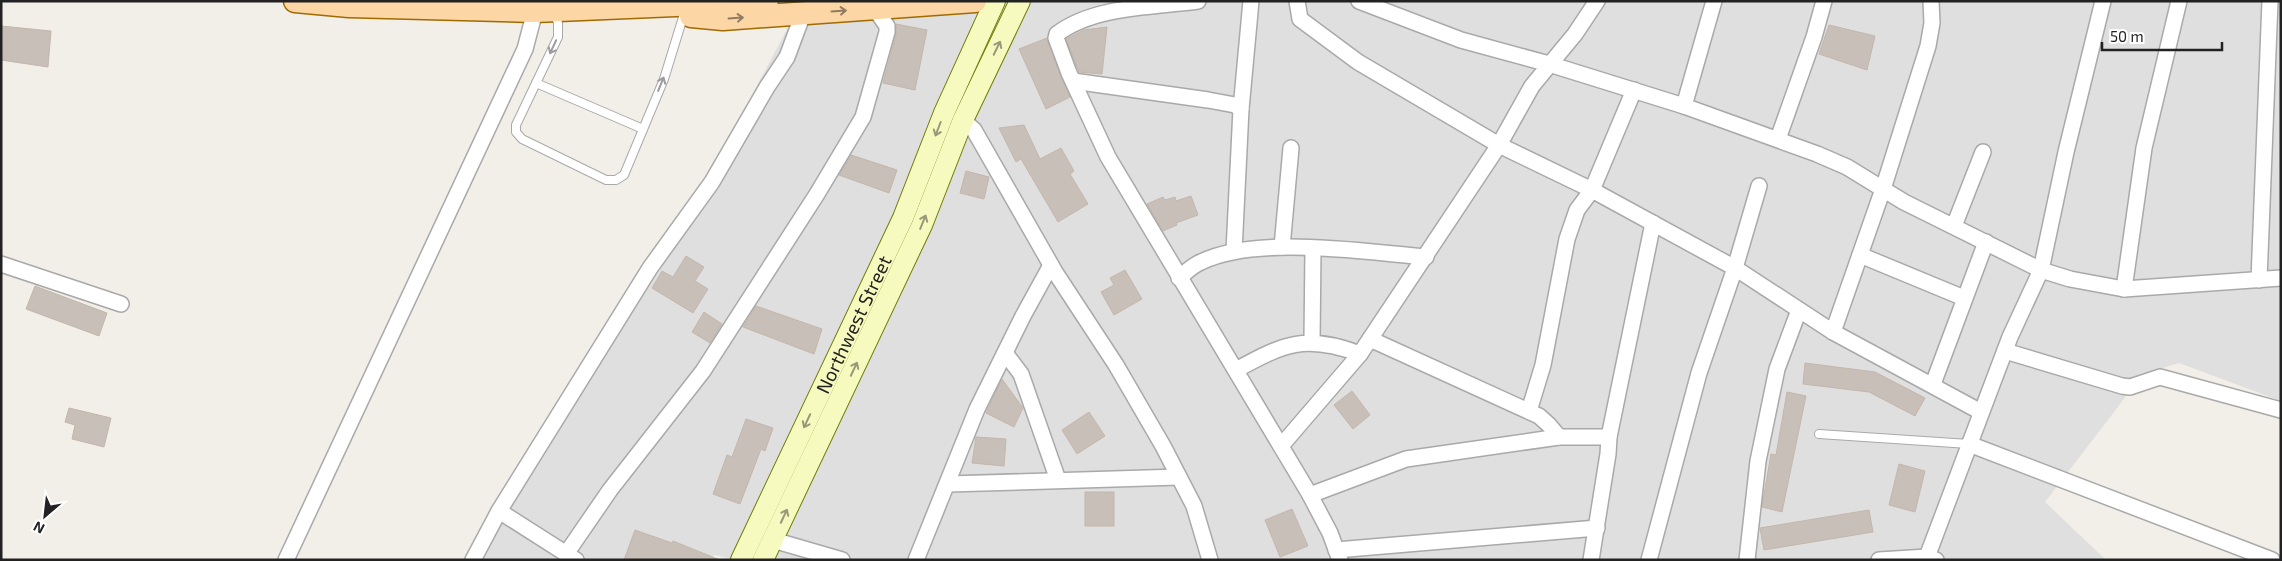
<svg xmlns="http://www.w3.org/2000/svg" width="2282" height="561" font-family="'Exo 2',sans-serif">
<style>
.residential{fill:#e0dfdf}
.building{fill:#c7bfb8;stroke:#c4b6ab}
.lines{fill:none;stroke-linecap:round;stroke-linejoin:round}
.service-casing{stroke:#a9a9a9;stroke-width:10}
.minor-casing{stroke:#a9a9a9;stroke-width:18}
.secondary-casing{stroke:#707d05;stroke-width:22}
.primary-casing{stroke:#a06b00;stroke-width:25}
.service{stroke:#fff;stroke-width:8}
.minor{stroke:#fff;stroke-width:15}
.secondary{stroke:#f7fabf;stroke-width:20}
.primary{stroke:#fcd6a4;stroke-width:22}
.oneway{stroke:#8f7c63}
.oneway2{stroke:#9c9c9c}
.oneway3{stroke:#979978}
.labels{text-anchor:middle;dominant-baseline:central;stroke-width:4;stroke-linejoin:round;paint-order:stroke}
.street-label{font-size:19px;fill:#222;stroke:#fff}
</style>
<rect width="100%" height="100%" fill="#f2efe9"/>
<!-- residential -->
<polygon class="residential" points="802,1 2281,1 2281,401 2179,363 2143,374 2045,502 2106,560 737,560 715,555 707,560 473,560 694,204"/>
<!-- building -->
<g class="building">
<polygon points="896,24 927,30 915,90 883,83 896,35"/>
<polygon points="1829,25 1875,36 1867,70 1819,54"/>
<polygon points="1,26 51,31 48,67 1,60"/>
<polygon points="1107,27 1102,74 1079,72 1066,39 1084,30"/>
<polygon points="1047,38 1070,97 1046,109 1019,49"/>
<polygon points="1024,125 1040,159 1061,148 1074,171 1070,174 1088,204 1058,222 1021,159 1016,162 999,128"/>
<polygon points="851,155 897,170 889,193 839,175"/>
<polygon points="966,171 989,177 984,199 960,193"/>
<polygon points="1191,196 1198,215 1176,223 1177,225 1163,231 1147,204 1163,197 1165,200 1175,197 1176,201"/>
<polygon points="686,256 704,267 695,281 708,289 693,313 652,288 662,271 673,277"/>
<polygon points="1125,270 1142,299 1114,315 1101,292 1114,285 1110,278"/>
<polygon points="35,286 107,313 99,336 26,309"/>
<polygon points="756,306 822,329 814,354 743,327"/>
<polygon points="704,312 722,324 710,343 692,332"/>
<polygon points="1805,363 1875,372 1925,398 1915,416 1869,392 1803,384"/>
<polygon points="1002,379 1023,408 1014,427 986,413"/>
<polygon points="1352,391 1370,415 1353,429 1334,405"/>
<polygon points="1787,392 1806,396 1782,512 1762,507 1771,454 1776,455"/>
<polygon points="69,408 111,418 104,447 72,439 75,425 65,422"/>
<polygon points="1089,412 1105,436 1077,454 1062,430"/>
<polygon points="746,419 773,428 765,451 761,449 740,504 713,494 727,455 732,457"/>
<polygon points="976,437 1006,439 1004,466 972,463"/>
<polygon points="1899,464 1925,471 1915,512 1889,505"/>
<rect x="1085" y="492" width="29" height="34"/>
<polygon points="1292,509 1308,546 1280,557 1265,520"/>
<polygon points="1869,510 1873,532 1764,550 1760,528"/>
<polygon points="635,530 672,543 673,541 720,560 624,560"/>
</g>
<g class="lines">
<!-- service casing -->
<g class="service-casing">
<g id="service">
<polyline points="554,12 558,23 558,37 516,125 516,132 522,139 606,180 616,180 624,175 664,79 684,14"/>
<polyline points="536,83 643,129"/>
<polyline points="1819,434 1969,444"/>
</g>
</g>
<!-- minor casing -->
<g class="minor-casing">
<g id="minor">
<path d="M1198 1C1153 7 1094 6 1057 34L1056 38 1069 73 1108 157 1310 495 1330 533 1340 560"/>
<polyline points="1297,1 1300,19 1358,62 1499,145 1592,190 1735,268 1833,332 1981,412"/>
<polyline points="1359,1 1461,40 1549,64 1684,106 1817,154 1847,167 1904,202 2041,270 2070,279 2124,289 2281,278"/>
<polyline points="1073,81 1208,100 1235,105 1241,109"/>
<polyline points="1684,106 1714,1"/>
<polyline points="963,120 974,130 1055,272 1116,365 1163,446 1194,506 1210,560"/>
<polyline points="1778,139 1814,37 1824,1"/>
<polyline points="1954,226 1983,152"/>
<polyline points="1282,247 1291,148"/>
<polyline points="1234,251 1241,109 1251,1"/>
<polyline points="1860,255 1964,298"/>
<polyline points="1,264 121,304"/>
<path d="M1179 278C1186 272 1193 265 1201 262 1257 235 1363 252 1426 257"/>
<polyline points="2259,280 2270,1"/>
<polyline points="2124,289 2144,148 2179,1"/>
<polyline points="1833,332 1883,189 1928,46 1932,23 1931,1"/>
<polyline points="1370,339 1539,416 1549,425 1559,437"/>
<polyline points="1312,341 1313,249"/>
<polyline points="2005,351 2122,386 2130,387 2160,377 2281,410"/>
<polyline points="1005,353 1021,374 1058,480"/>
<path d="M1236 370C1285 343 1306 334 1360 354"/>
<polyline points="1933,384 1986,242"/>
<polyline points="1529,411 1543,365 1567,239 1577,210 1592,190 1634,90"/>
<polyline points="1969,444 2272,560"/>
<polyline points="1281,446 1360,354 1499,145 1532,86 1575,34 1597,1"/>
<polyline points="948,484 1179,477"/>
<polyline points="1310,495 1406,459 1559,437 1609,437"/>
<polyline points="499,511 576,560"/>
<polyline points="773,540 842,560"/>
<polyline points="1336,550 1597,528"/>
<polyline points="566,554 610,490 703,371 817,194 863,117 887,32 887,26 875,9"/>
<polyline points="1927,557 2010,337 2041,270 2066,152 2103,1"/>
<polyline points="286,560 525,49 535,11"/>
<polyline points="473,560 499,511 650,268 712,182 767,87 787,57 803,14"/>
<polyline points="916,560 977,409 1023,316 1051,265"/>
<polyline points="1591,560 1608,454 1609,437 1653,223"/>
<polyline points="1649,560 1699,373 1735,268 1759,186"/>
<polyline points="1747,560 1758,461 1777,369 1799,310"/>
<polyline points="1879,560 1927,557 1936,560"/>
</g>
</g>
<!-- secondary casing -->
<g class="secondary-casing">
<g id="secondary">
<path id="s1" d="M741 560 903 218 944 113 995 1"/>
<polyline points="763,560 922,225 963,120 1020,1"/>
</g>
</g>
<!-- primary casing -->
<g class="primary-casing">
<g id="primary">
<polyline points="295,1 349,6 535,11 767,1"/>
<polyline points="691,16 723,19 975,1"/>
</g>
</g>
<!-- service -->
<use href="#service" class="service"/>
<!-- minor -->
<use href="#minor" class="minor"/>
<!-- secondary -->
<use href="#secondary" class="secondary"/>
<!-- primary -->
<use href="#primary" class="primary"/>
</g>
<!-- one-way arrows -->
<defs><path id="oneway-shaft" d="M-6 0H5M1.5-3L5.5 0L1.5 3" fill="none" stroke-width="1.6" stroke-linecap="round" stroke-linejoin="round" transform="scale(1.25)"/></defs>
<g class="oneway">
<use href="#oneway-shaft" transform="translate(839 11) rotate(-4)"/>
<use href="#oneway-shaft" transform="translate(736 18) rotate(-4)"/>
</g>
<g class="oneway2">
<use href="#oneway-shaft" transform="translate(553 47) rotate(115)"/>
<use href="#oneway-shaft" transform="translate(661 84) rotate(-68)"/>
</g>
<g class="oneway3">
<use href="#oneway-shaft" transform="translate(997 48) rotate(-64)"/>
<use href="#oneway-shaft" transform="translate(938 129) rotate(111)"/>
<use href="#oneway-shaft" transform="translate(923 222) rotate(-68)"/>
<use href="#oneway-shaft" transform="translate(854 369) rotate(-65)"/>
<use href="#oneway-shaft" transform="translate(807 421) rotate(115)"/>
<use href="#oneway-shaft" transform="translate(784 516) rotate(-65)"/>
</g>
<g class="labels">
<!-- street labels -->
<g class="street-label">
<text stroke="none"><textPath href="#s1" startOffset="261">Northwest Street</textPath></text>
</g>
</g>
<!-- border -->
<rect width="2282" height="561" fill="none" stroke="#222222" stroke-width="5"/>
<!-- north arrow -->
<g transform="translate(45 516) rotate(208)" stroke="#ffffff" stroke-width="4" paint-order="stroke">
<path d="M0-4L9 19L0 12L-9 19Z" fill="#222222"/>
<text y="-8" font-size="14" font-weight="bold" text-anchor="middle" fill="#222222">N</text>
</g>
<!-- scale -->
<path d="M2102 42v8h120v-8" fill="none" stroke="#222222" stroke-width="2.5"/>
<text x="2110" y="42" font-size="15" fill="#222222" stroke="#ffffff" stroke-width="4" paint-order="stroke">50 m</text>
</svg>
